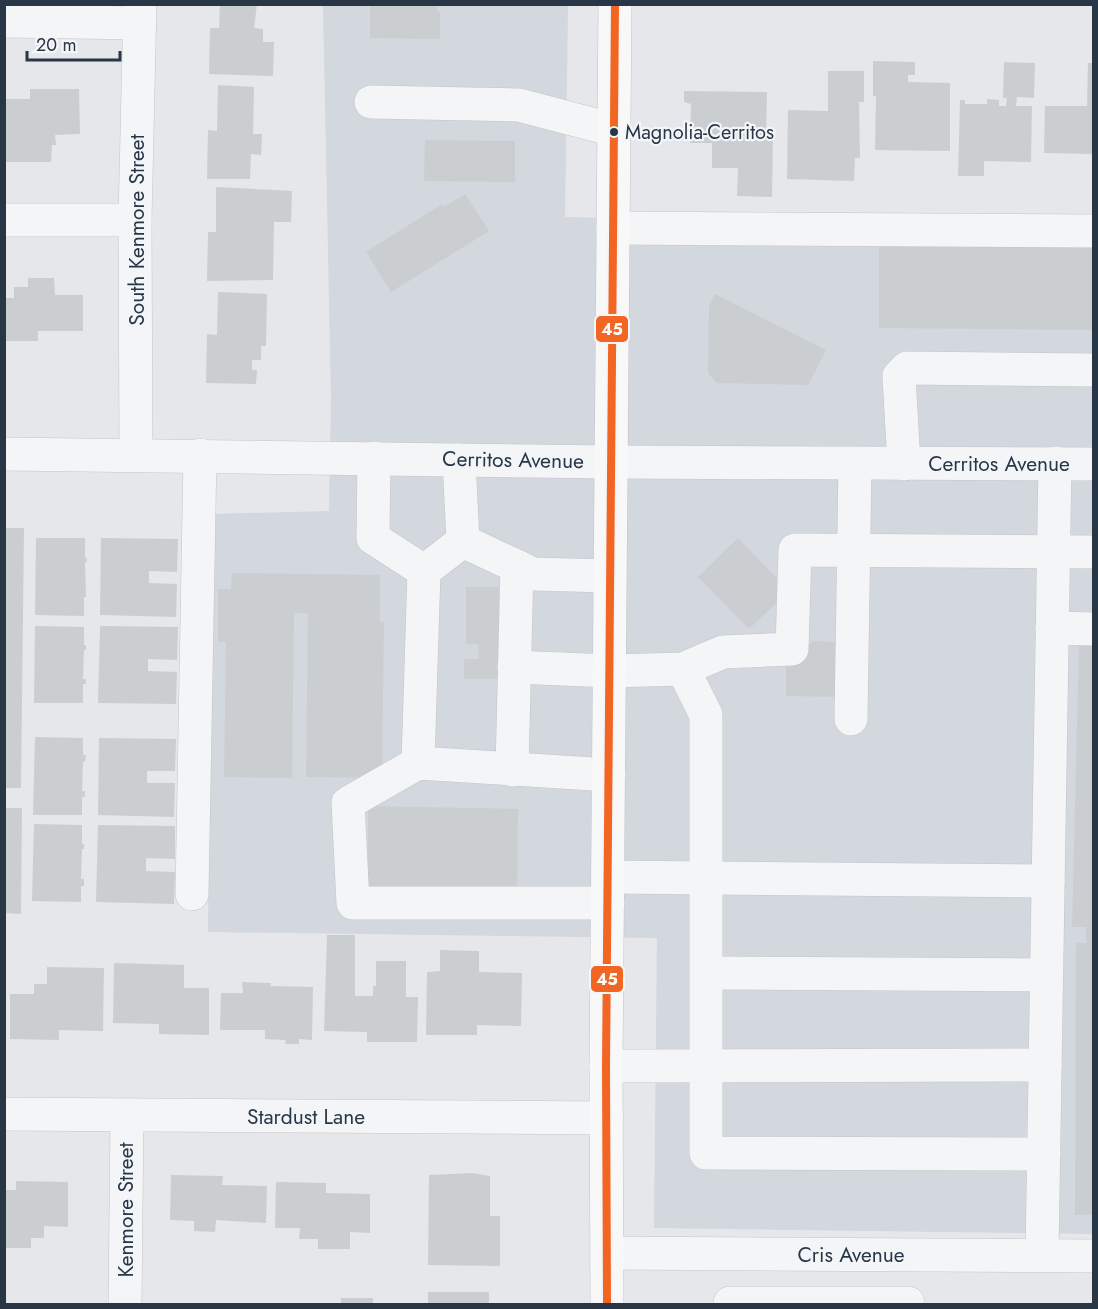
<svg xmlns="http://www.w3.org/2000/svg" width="1098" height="1309" font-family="Jost,sans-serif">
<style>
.built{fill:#d3d7de}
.building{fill:#cbced1}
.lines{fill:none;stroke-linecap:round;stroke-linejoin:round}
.minor-casing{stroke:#c3c5c8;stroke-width:34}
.major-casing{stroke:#c1c4c8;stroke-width:34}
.minor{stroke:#f4f5f7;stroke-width:33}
.major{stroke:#f8f8f8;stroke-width:33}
.bus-1-casing{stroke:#f3f6f9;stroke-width:12}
.bus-1{stroke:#f26522;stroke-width:8}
.bus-dot{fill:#293646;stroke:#f3f6f9;stroke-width:2}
.labels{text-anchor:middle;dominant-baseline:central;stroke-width:4.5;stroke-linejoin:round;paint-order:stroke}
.bus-label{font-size:20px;fill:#293646;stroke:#f3f6f9;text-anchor:start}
.street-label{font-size:21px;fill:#293646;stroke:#f3f6f9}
.line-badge{stroke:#f3f6f9;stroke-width:2}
.badge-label{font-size:16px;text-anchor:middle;font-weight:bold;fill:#fff}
</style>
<rect width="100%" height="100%" fill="#e5e7ea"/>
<!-- built -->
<polygon class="built" points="323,5 568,5 565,217 681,220 1093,221 1093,1234 654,1228 657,938 208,932 212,514 329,511 331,399"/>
<!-- building -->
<g class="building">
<polygon points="220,4 257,4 254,28 263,29 263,42 274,42 273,76 209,74 210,28 219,28"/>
<polygon points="370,4 437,4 437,12 440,12 440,39 370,38"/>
<polygon points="873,61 915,62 915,75 908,75 908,82 950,83 950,151 875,150 876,96 873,96"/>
<polygon points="1004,62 1035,63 1034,98 1017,97 1016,106 1032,106 1031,162 984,161 984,176 958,176 960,100 965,100 965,104 987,104 987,99 999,100 999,106 1006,106 1007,98 1003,98"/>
<polygon points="1088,63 1094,63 1094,154 1044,153 1045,106 1087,106"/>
<polygon points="828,71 864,71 864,102 859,102 860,158 855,158 854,181 787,179 788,110 828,111"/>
<polygon points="218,85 254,87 253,134 262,134 261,155 251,154 250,179 207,179 208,130 217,131"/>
<polygon points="30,89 79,89 80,134 55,135 56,145 52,145 51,162 4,162 4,99 30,99"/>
<polygon points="684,91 767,92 766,136 773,136 772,197 737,196 738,168 712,168 712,143 690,143 691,104 684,102"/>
<polygon points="425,140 515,141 515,182 424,181"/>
<polygon points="216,187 292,191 291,222 274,222 273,280 207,281 208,232 216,232"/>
<polygon points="465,194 489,231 391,292 366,252 442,204 444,207"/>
<polygon points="879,235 1094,243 1094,330 879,328"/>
<polygon points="28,278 54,278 55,295 83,295 83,331 38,331 38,341 4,341 4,298 14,298 14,287 28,287"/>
<polygon points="218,292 267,294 266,346 261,346 261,360 252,360 252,370 257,370 256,384 206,383 207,334 217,335"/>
<polygon points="715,294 826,350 808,385 717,383 708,373 709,306"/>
<polygon points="4,528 24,528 21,788 4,788"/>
<polygon points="36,538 85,538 85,557 86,557 87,562 85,562 86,597 84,597 84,616 35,615"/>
<polygon points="101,538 178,539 177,572 149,571 149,583 177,584 176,617 100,615"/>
<polygon points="738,538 789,591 749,629 698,577"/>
<polygon points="232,573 380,575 380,622 384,622 382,778 306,777 308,613 294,613 292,778 224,777 226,642 218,642 218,589 231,589"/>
<polygon points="466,587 499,587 499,679 464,679 464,659 479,659 478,644 466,644"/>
<polygon points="35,626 84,627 84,645 86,645 86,650 84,650 83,679 86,679 86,684 83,684 83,703 34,703"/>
<polygon points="100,626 178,627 177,660 148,659 148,671 177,672 176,704 98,703"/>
<polygon points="813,641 841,642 841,697 786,696 786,666"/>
<polygon points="1079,644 1094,645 1094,1215 1075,1215 1076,943 1086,943 1086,927 1072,927"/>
<polygon points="35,737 83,738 83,755 86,755 85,762 83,762 82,791 85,791 85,797 82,797 82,815 33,815"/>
<polygon points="99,738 176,739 175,771 147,771 147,783 175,783 174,817 98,815"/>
<polygon points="368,806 518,809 517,890 368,887"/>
<polygon points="4,808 22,808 21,914 4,913"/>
<polygon points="34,824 82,825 82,844 84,844 84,849 82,849 81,879 84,879 84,886 81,886 81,902 32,901"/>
<polygon points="98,825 175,826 175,859 146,858 146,871 175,872 174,904 96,902"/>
<polygon points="327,935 355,935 355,996 373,996 373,986 376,986 376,961 406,961 406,997 418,997 417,1042 367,1042 367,1032 324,1031"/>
<polygon points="440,950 479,951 479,972 522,973 521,1026 477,1025 477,1035 426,1035 427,972 440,971"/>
<polygon points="114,963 184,965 184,988 209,988 209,1035 159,1034 159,1024 113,1023"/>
<polygon points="47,967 104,968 103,1031 59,1030 59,1040 10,1039 10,994 34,994 34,984 47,984"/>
<polygon points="242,982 271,983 270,986 313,987 312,1040 299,1039 299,1044 285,1044 286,1040 265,1039 265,1030 220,1030 221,993 243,993"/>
<polygon points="472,1173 490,1176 490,1216 500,1216 500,1266 428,1265 429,1175"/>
<polygon points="171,1175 223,1176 222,1185 267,1186 266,1223 216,1220 215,1232 194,1231 194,1221 170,1220"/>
<polygon points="16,1181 68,1182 68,1227 44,1226 44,1238 31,1238 31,1248 4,1248 4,1190 16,1190"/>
<polygon points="276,1182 326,1183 326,1193 370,1194 370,1233 350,1232 350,1249 318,1249 318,1239 299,1239 300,1228 275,1228"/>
<rect x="428" y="1292" width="61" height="12"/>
<rect x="341" y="1298" width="32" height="6"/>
</g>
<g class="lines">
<!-- minor casing -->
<g class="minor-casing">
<g id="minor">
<polyline points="4,21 140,23"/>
<polyline points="371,102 519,105 614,130"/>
<polyline points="4,220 135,220"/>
<polyline points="613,228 1094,231"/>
<polyline points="4,454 611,462 1094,464"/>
<polyline points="136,455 135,220 140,4"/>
<polyline points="374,458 373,538 424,571"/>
<polyline points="904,464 899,376 907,368 1094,370"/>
<polyline points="463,541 533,574 610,576"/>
<polyline points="424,571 463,541 459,460"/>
<polyline points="1052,628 1094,629"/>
<polyline points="514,667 610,671 683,669 723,652 792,649 795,550 1094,552"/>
<polyline points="683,669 706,715 706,1153 1044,1154"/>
<polyline points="851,719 855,464"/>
<polyline points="418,763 424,571"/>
<polyline points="512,770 517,566"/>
<polyline points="608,877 1048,881"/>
<polyline points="192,894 200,455"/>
<polyline points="608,903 353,903 348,803 418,763 609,775"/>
<polyline points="707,973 1046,975"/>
<polyline points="606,1066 1045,1065"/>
<polyline points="4,1114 607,1118"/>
<polyline points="608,1253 1094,1256"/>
<polyline points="1042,1255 1055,463"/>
<polyline points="730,1303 908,1303"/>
<polyline points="125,1304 127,1116"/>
</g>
</g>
<!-- major casing -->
<g class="major-casing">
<polyline id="major" points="607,1304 606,1066 615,4"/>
</g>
<!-- minor -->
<use href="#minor" class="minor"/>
<!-- major -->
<use href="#major" class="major"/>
<!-- bus-1 casing -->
<g class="bus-1-casing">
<polyline id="bus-1" points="607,1304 606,1066 615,4"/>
</g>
<!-- bus-1 -->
<use href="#bus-1" class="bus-1"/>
</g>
<!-- markers -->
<circle class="bus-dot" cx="614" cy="132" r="5"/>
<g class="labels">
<!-- bus labels -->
<g class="bus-label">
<text x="625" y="132">Magnolia-Cerritos</text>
</g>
<!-- street labels -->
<g class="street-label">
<text transform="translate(137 230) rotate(-90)">South Kenmore Street</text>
<text transform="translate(513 460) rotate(1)">Cerritos Avenue</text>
<text x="999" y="464">Cerritos Avenue</text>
<text x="306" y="1117">Stardust Lane</text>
<text transform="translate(126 1210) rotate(-90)">Kenmore Street</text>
<text x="851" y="1255">Cris Avenue</text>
</g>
</g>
<g class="line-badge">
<rect x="595" y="315" width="34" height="28" rx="6" fill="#f26522"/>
<rect x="590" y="965" width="34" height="28" rx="6" fill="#f26522"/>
</g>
<g class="badge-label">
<text x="612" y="335">45</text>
<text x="607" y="985">45</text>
</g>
<!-- border -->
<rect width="1098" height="1309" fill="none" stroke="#293646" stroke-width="12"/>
<!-- scale -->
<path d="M27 51v9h93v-9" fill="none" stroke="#293646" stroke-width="3"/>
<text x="36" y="51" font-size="18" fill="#293646" stroke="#f3f6f9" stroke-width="4.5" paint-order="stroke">20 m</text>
</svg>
